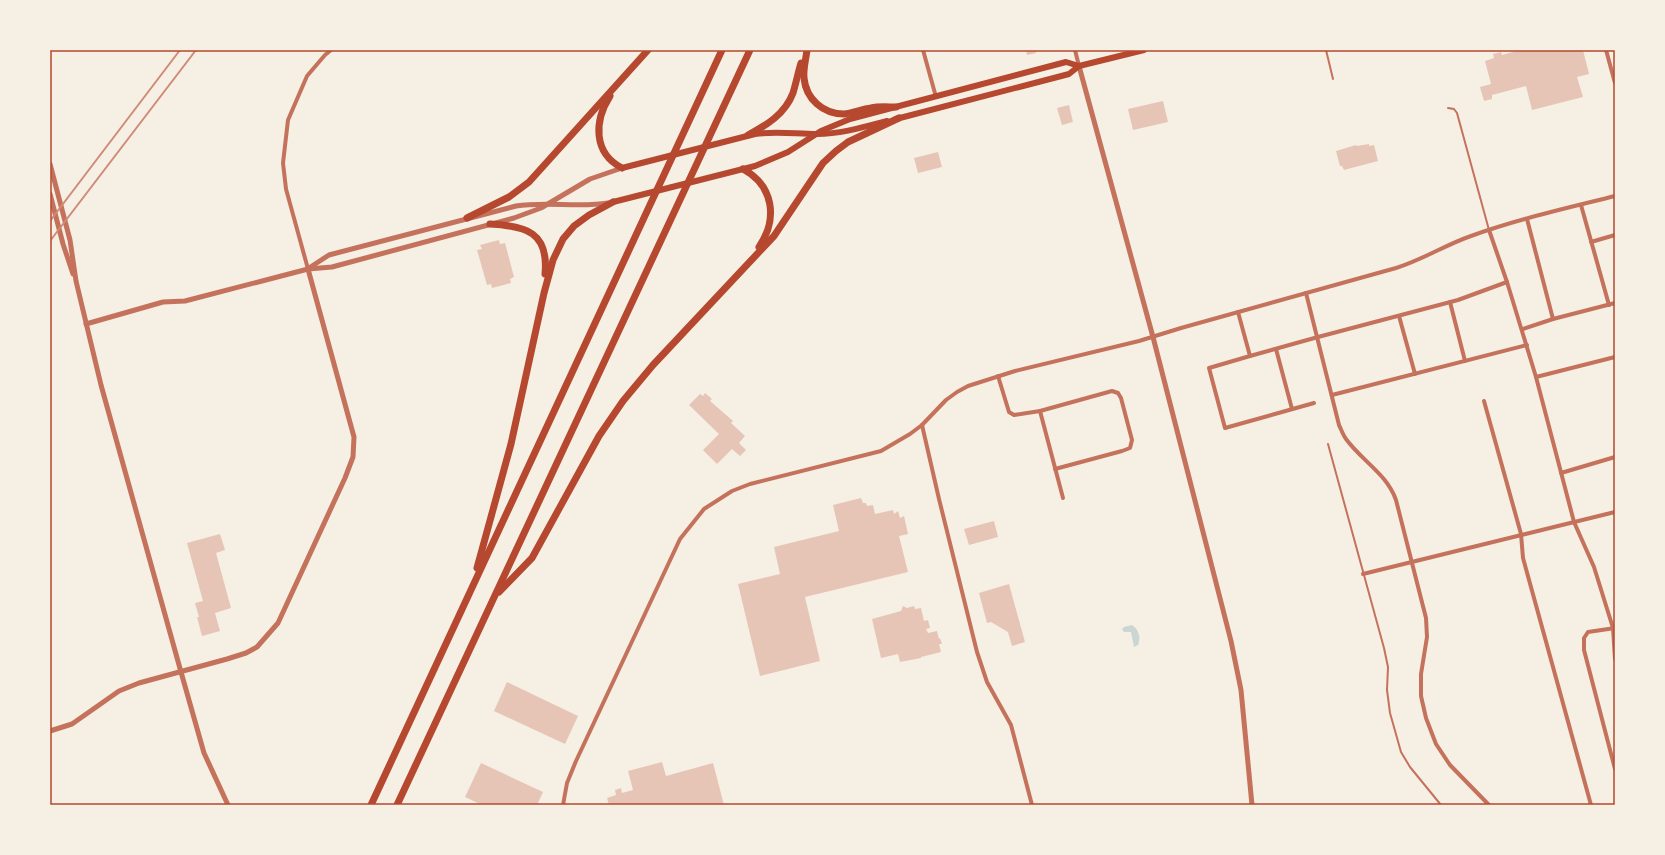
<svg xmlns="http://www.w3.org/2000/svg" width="1665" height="855" font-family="Commissioner,sans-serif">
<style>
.water{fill:#c9d6d2}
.building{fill:#e6c5b7}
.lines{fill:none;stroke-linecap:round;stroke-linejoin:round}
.service{stroke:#c5725c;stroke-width:2}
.minor{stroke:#c5725c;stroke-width:4}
.tertiary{stroke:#c5725c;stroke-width:5}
.primary{stroke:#b5482f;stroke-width:6}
.motorway{stroke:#b5482f;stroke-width:7}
.rail{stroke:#cf8b77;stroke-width:2}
.neatline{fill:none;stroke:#b5482f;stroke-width:1.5}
</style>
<rect width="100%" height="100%" fill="#f6efe4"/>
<!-- water -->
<path class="water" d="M1132 625C1139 630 1141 637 1138 645L1134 647 1131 632H1124L1122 629 1124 627Z"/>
<!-- building -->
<g class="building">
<polygon points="1026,50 1039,50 1036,51 1036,53 1027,55"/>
<polygon points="1520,50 1583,50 1589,74 1577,77 1583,97 1532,110 1526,86 1492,95 1492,99 1484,101 1480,87 1491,84 1485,61 1494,58 1493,54 1501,52 1502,55"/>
<polygon points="1163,101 1168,122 1133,130 1128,109"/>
<polygon points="1069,105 1073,122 1062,125 1057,108"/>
<polygon points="1369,144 1369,146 1374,145 1378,161 1344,170 1342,166 1340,166 1336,151 1356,145 1357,146"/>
<polygon points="938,152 942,167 918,173 914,158"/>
<polygon points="499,240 500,244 505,243 514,277 510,279 511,283 492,288 491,284 487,285 477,250 482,249 480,245"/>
<polygon points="705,393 712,399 710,401 733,421 731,423 745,436 739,443 746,450 740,456 732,449 717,464 703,450 719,434 689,405 700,394 703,396"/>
<polygon points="861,498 863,503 866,503 867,506 873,505 875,514 893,510 894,514 898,511 900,518 904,516 908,534 899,536 908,572 805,597 820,661 760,676 738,584 780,574 774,547 839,531 833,505"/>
<polygon points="994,521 998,537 969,545 964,529"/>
<polygon points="220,534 225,550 216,553 231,608 215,613 220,631 202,636 197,617 199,617 195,603 203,601 187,543"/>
<polygon points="1009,584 1025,642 1012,646 1008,632 991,622 987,623 979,593"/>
<polygon points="903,606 907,608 914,606 915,609 921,608 924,621 928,620 930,628 926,629 928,633 937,631 939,639 940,638 942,644 939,644 941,652 921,657 921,658 900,662 898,654 881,658 872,619 901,611"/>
<polygon points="507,682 578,716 565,744 494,711"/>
<polygon points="662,762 666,776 713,763 724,805 609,805 607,798 616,795 615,790 621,788 622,793 633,790 628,771"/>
<polygon points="481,763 543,792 537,805 482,805 465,797"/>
</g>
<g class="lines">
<!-- service -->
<g class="service">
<polyline points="1326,50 1333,79"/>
<polyline points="1448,108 1454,109 1457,113 1489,230"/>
<polyline points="1328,444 1384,648 1388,667 1387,690 1390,713 1401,752 1410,767 1441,805"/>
</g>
<!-- minor -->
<g class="minor">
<polyline points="923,50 936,97"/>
<polyline points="1075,50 1079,66"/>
<polyline points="1606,50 1615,83"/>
<polyline points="1581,205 1609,305"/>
<polyline points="1527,219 1553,319"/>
<polyline points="1591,242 1615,235"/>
<polyline points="308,269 286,189 283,163 288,120 307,76 325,55 331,50"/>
<polyline points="1507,282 1536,377 1574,522 1594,567 1613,628 1615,659"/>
<path d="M1306 293 1339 425C1341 429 1343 435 1346 439 1362 461 1387 474 1396 500L1426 618 1427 637 1421 674V696L1426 718 1436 744 1450 765 1489 805"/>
<polyline points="1450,302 1465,361"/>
<polyline points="1238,312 1250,356 1209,368 1225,428 1314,403"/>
<polyline points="1399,316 1415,374"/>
<polyline points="1523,329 1553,319 1615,303"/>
<polyline points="1276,349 1292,409"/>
<polyline points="1250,356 1318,337 1458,300 1507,282 1489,230"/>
<polyline points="998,376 1009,412 1014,415 1040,411 1112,391 1118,393 1121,398 1132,440 1130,448 1122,451 1055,469"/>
<polyline points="1536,377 1615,357"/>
<polyline points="1332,395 1527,345"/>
<polyline points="1484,401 1521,534 1523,558 1591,805"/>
<polyline points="1040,411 1063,498"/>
<polyline points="922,425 939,499 977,652 987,682 1011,725 1032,805"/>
<polyline points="1561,473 1615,457"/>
<polyline points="1363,574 1615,512"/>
<polyline points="1615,628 1588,632 1584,638 1584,650 1615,769"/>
<path d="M563 805 567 783 576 761 680 539 704 509 732 491 750 484 881 451 910 434 922 425 946 400 957 392 968 386 1015 371 1139 341 1181 328 1396 268C1422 260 1445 245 1471 236 1518 219 1567 208 1615 196"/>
</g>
<!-- tertiary -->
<g class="tertiary">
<polyline points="1079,66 1153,337 1231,641 1241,690 1252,805"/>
<polyline points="50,164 70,240 76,281 101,385 181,672 204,753 228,805"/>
<polyline points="50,194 63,244 73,274"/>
<path d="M309 268 329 255 516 206C547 201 578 208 608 203"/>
<polyline points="86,324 163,302 185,301 308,269 332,267 514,218 541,208 590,179 622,168"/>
<polyline points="50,731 72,724 119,691 139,683 227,659 246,653 257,647 278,623 345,478 353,457 354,437 308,269"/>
</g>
<!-- primary -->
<g class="primary">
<polyline points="896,119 1069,74 1079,66 1144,50"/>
<path d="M622 168 755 134C776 131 796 134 817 134 841 134 864 127 887 121"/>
<polyline points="613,202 755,166 788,152 821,131 850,119 1066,62 1079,66"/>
</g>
<!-- motorway -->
<g class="motorway">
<path d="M807 50C806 59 803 69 804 78 806 99 823 114 844 114 853 113 862 109 871 108 879 106 888 107 896 107"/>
<path d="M610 96C594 121 593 153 622 168"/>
<path d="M748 135C767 125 785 114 793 93 796 83 798 73 801 63"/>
<path d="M743 169C774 186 778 219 759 247"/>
<polyline points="467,218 509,197 529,182 648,50"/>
<path d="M490 224C526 226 549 232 545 274"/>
<polyline points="477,568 511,444 544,293 553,260 563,239 574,226 589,215 613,202"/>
<polyline points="499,592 532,558 599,436 623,401 653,365 774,236 823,163 836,151 848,142 899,118"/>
<polyline points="371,805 722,50"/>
<polyline points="397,805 750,50"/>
</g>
<!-- rail -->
<g class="rail">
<polyline points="50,221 180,50"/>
<polyline points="50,241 196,50"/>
</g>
</g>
<!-- border -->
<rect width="1665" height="855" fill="none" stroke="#f6efe4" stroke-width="102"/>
<rect x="51" y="51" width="1563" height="753" class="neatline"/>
</svg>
